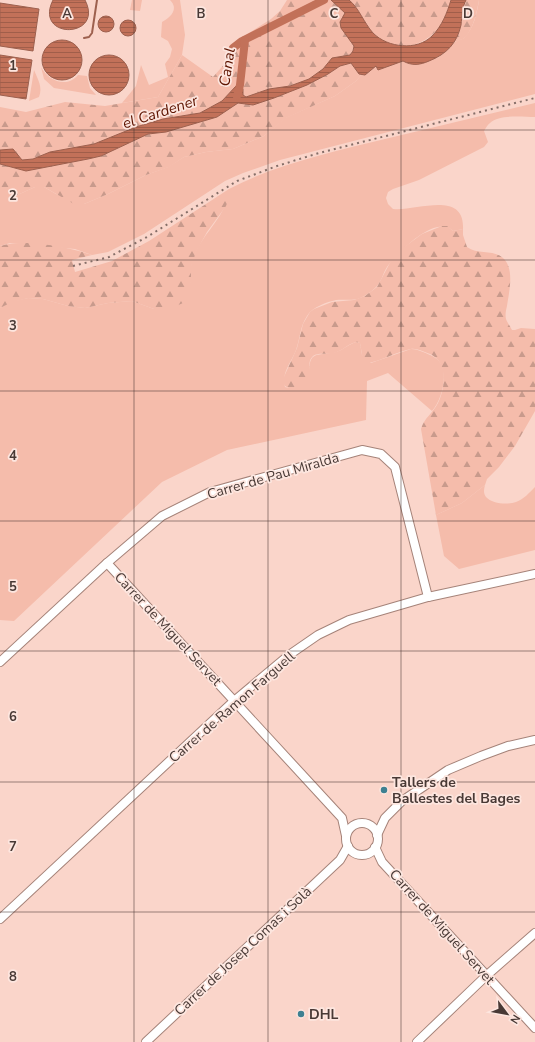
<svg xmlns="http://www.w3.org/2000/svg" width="535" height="1042" font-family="'Nunito Sans',sans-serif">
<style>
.grass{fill:#f5bcab}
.forest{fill:url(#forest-firs)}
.water{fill:url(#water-rules);stroke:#9d604e}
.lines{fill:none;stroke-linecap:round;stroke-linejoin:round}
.stream{stroke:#9d604e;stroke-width:2}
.canal{stroke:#c27159;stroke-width:8}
.minor-casing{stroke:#a58379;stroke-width:10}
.minor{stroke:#fff;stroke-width:8}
.rail{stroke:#856e68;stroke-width:2;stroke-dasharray:2 4;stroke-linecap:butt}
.grid{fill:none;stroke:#483935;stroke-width:1;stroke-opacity:0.55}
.poi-dot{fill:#3e8091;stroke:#fde6df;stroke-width:1.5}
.labels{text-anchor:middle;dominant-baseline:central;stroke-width:3.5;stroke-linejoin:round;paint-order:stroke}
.street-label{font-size:14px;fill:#483935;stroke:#fde6df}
.poi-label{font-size:14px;font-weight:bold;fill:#483935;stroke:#fde6df;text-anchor:start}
.water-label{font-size:15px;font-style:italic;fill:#5e1400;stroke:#fde6df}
.grid-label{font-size:13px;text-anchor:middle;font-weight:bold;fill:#483935;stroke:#fde6df;stroke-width:3.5;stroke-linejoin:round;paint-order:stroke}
</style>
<defs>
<pattern id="forest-firs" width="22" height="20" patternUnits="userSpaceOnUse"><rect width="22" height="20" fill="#f5bcab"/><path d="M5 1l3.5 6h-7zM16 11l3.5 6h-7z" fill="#c89a8c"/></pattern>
<pattern id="water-rules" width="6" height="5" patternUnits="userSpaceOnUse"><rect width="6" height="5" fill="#c27159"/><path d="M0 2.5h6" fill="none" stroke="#a05e4a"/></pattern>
</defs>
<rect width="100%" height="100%" fill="#fad5ca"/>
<!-- grass -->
<g class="grass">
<polygon points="132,0 142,0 140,11 130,10"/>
<path d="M170 0H180L185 35 182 55 158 97 122 103 136 86 141 65 149 85 168 77 165 64 170 57 172 49 168 41 161 37 162 22C171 17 179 9 170 0Z"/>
<path d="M479 0H535V94L280 160 243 173 225 181 144 234 108 252 92 255 75 249 10 243 0 246V197H13L35 187H44L56 194 84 204 108 194 146 175 168 167 184 157 206 152 233 149 264 136 285 118 335 96 356 81 362 74H366L376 66 378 70 403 61 437 58C444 54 448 50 453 44 456 40 461 40 464 38 474 28 477 13 479 0Z"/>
<path d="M41 67C48 80 66 89 78 75L87 76 90 88 96 95 54 88 44 79Z"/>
<path d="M34 70C38 80 43 87 39 97L29 101Z"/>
<path d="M535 103V117C523 117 500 114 490 123 487 125 486 128 484 131L488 142 484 147 419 180 393 189 388 192 386 198 388 204 393 209C414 212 465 189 463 229L453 231C436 213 397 253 387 267 383 273 381 283 375 288 371 292 365 296 360 298 353 301 344 299 336 300 327 302 312 307 307 316 300 326 300 339 296 350 291 363 281 373 285 387 296 391 302 383 309 376 309 349 316 357 336 352 343 350 349 344 356 342L360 343 362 355 371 363 411 349C415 349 418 350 423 352 430 355 437 357 441 364 448 377 441 401 432 411L388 373 367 381 366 420 227 450 162 482 14 621 0 620V308L10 302 28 298 43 299 68 306 85 308 108 303 132 301 154 309 191 282C191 277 190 271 191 266 196 237 228 218 229 189 277 164 332 152 385 139 435 127 485 115 535 103Z"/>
<path d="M485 485C484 489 483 493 486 497 492 504 508 505 516 502 524 499 529 493 535 487V550L459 569 444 556 436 515 462 503Z"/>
</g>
<!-- forest -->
<g class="forest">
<path d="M287 0H331L346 13C335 30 346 31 354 46L353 51 350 55 332 58 323 69 309 79 286 87 269 89 246 97 243 95V89L236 86 222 101 200 113 136 127 94 144 50 152 33 159 21 160C16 152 9 149 0 150V107L26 112 65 102 105 106 158 97 182 55 213 77 229 59 238 40 271 19 280 11Z"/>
<path d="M348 0H451C448 8 447 16 442 23 426 48 397 54 374 34 364 25 360 8 348 0Z"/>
<path d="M466 0H479C477 11 473 32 463 39 460 40 457 41 454 42L461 25Z"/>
<polygon points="351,63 359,74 362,74 356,81 335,96 286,118 264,136 233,149 206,152 184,157 169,167 146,175 108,194 84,204 74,204 44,187 35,187 13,197 0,197 0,164 26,171 88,159 101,156 148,134 166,132 217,117 238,103 253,105 274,98 307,85 328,74 340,66"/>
<path d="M229 189V198L226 206 207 232 196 252 191 267V282L190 289 188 296 183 303 167 310 154 309 132 301 108 303 85 308 68 306 43 299 28 298 10 303 0 308V246C23 238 70 247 92 255L72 260 75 272 112 261 149 241Z"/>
<path d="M442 226H447L453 231 463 229V235L467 247C478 255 493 249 503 258 515 269 509 292 507 306 506 310 505 315 506 319 507 322 510 326 512 330H515L521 328 535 329V411L515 446 499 467 487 479 485 485 462 503 436 515 421 429C424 418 433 413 438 403 445 389 448 364 432 355 427 353 417 348 411 349 398 351 379 362 367 363L363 360 360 343 356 342C348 344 342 351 334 353 327 355 318 352 313 356 306 362 312 373 308 380 302 389 282 393 283 379L297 348 303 324 310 312 314 309 332 302 354 300 365 296 377 287 392 259 403 248 422 234Z"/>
</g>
<!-- water -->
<g class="water">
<path d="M53 0H85C105 39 33 40 53 0Z"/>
<path d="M331 0H349C359 8 364 23 373 33 388 48 417 51 432 36 442 26 447 13 451 0H466C462 8 462 16 461 25 457 43 447 54 429 61 420 65 412 66 403 61L378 70 376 66 365 75 359 74 351 63 340 66 328 74 307 85 274 98 253 105 238 103 217 117 166 132 148 134 101 156 88 159 26 171 0 164V150L13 149 22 160 33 159 50 152 94 144 136 127 163 119 200 113 222 101 236 86H241L243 89V95L246 97 269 89 290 86 309 79 323 69 332 58 350 55 353 51 354 46 341 28 340 22 345 13Z"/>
<polygon points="0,3 39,9 33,51 0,46"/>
<circle cx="106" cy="24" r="8"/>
<circle cx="128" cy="28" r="8"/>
<circle cx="62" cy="60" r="20"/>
<polygon points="0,55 32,60 26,99 0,95"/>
<circle cx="109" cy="75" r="20"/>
</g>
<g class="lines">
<!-- stream -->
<polyline class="stream" points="84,38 89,37 92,33 97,0"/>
<!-- canal -->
<g class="canal">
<polyline points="233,48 242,41 324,0"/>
<polyline points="237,96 240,85 245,40"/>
</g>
<!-- minor casing -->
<g class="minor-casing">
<g id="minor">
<polyline points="107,563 342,818 346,836"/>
<polyline points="0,662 107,563 162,516 210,492 362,450 381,454 395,467 428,597"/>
<circle cx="362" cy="839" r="16"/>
<polyline points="377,835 385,818 402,801 448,770 481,756 508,746 535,740"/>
<polyline points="375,847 382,862 535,1028"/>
<polyline points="0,919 234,701 289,655 318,635 349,620 428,597 535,574"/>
<polyline points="146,1042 340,860 348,846"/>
<polyline points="417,1042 486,976 535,933"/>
</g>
</g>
<!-- minor -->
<use href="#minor" class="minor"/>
<!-- rail -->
<polyline class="rail" points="73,266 109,257 147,237 237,181 277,166 319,153 535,98"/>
</g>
<!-- grid -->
<path class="grid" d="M134 0V1042M268 0V1042M401 0V1042M0 130H535M0 260H535M0 391H535M0 521H535M0 651H535M0 782H535M0 912H535"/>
<!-- markers -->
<g class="poi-dot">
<circle cx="384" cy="790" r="4"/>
<circle cx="301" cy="1014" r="4"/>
</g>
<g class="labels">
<!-- street labels -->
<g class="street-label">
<text transform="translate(273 476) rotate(-16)">Carrer de Pau Miralda</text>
<text transform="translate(168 629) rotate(47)">Carrer de Miguel Servet</text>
<text transform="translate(232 707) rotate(-41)">Carrer de Ramon Farguell</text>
<text transform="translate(442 927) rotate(48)">Carrer de Miguel Servet</text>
<text transform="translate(243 951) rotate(-43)">Carrer de Josep Comas i Solà</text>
</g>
<!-- poi labels -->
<g class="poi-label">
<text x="392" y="782">Tallers de<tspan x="392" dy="16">Ballestes del Bages</tspan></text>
<text x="309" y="1014">DHL</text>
</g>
<!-- water labels -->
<g class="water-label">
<text transform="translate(227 67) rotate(-81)">Canal</text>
<text transform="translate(160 112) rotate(-18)">el Cardener</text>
</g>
</g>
<g class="grid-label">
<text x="67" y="18">A</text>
<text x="201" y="18">B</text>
<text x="334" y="18">C</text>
<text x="468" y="18">D</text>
<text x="13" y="70">1</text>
<text x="13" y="200">2</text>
<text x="13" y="330">3</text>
<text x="13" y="460">4</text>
<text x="13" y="591">5</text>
<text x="13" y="721">6</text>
<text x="13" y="851">7</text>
<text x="13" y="981">8</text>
</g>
<!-- north arrow -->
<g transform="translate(507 1014) rotate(122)" stroke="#fde6df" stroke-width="3" paint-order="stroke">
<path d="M0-3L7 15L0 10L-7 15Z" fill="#483935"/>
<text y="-6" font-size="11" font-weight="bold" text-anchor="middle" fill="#483935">N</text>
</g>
</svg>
